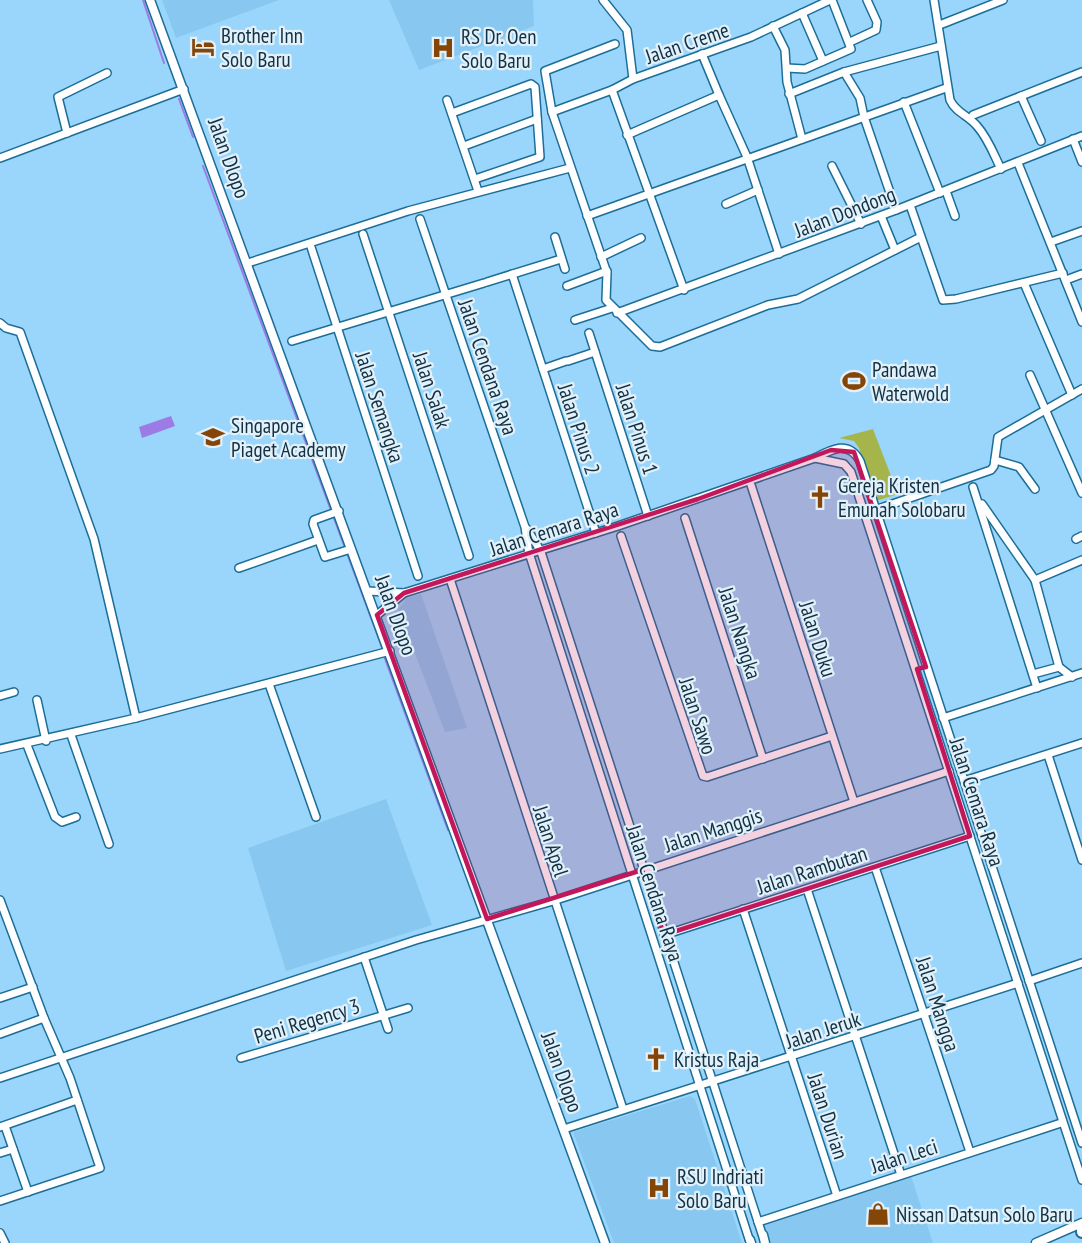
<svg xmlns="http://www.w3.org/2000/svg" width="1082" height="1243" font-family="'PT Sans Narrow',sans-serif">
<style>
.built{fill:#88c8f0}
.green{fill:#a6b54b}
.water{fill:#9d7be7}
.lines{fill:none;stroke-linecap:round;stroke-linejoin:round}
.stream{stroke:#9d7be7;stroke-width:2}
.minor-casing{stroke:#1c6e98;stroke-width:10}
.tertiary-casing{stroke:#1c6e98;stroke-width:11}
.primary-casing{stroke:#1c6e98;stroke-width:14}
.minor{stroke:#fff;stroke-width:7}
.tertiary{stroke:#fff;stroke-width:8}
.primary{stroke:#fff;stroke-width:10}
.marked{fill:#c2185b;fill-opacity:0.2;stroke:#c2185b;stroke-width:4.5;stroke-linejoin:round}
.labels{text-anchor:middle;dominant-baseline:central;stroke-width:4.5;stroke-linejoin:round;paint-order:stroke}
.poi-label{font-size:21px;fill:#113143;stroke:#e2f0fa;text-anchor:start}
.street-label{font-size:21px;fill:#113143;stroke:#e2f0fa}
</style>
<rect width="100%" height="100%" fill="#9ad6fb"/>
<!-- built -->
<g class="built">
<polygon points="162,0 279,0 176,38"/>
<polygon points="389,0 533,0 534,26 419,70"/>
<polygon points="421,594 467,728 445,732 398,609 407,598"/>
<polygon points="386,799 432,925 286,971 248,848"/>
<polygon points="690,1096 695,1099 742,1243 614,1243 573,1132"/>
<polygon points="910,1173 933,1243 768,1243 762,1223"/>
</g>
<!-- green -->
<polygon class="green" points="873,429 898,494 876,501 859,448 854,441 839,438"/>
<!-- water -->
<polygon class="water" points="171,416 175,426 142,438 139,427"/>
<g class="lines">
<!-- stream -->
<g class="stream">
<polyline points="143,0 164,63"/>
<polyline points="179,99 193,137"/>
<polyline points="203,166 383,650"/>
<polyline points="384,656 448,830"/>
</g>
<!-- minor casing -->
<g class="minor-casing">
<g id="minor">
<polyline points="603,0 627,30 633,79"/>
<path d="M934 0 950 100C956 113 968 115 977 126 988 138 994 155 1001 169"/>
<polyline points="802,13 823,61"/>
<polyline points="942,24 1003,0"/>
<polyline points="773,26 785,50 787,82 802,139"/>
<polyline points="850,42 876,30 877,22 867,0"/>
<polyline points="615,44 545,71 552,112 607,273 606,300 652,346 660,347 768,305 798,299 919,238"/>
<polyline points="702,54 719,95"/>
<polyline points="787,68 805,69 851,49 832,0"/>
<polyline points="844,72 860,98 864,117 896,210"/>
<polyline points="612,90 684,290"/>
<polyline points="789,94 844,72 941,46"/>
<polyline points="1021,96 1041,141"/>
<polyline points="447,100 478,191"/>
<polyline points="904,102 940,193"/>
<polyline points="552,112 612,90 633,79 751,37 830,0"/>
<polyline points="452,113 531,84 535,87 540,157 475,179"/>
<polyline points="973,115 1082,72"/>
<polyline points="67,133 58,97 107,73"/>
<polyline points="627,135 719,95 747,157 779,254"/>
<polyline points="1073,139 1082,162"/>
<polyline points="464,146 537,119"/>
<polyline points="0,158 184,89"/>
<polyline points="1018,163 1082,322"/>
<polyline points="832,166 861,224"/>
<polyline points="946,191 955,216"/>
<polyline points="726,204 758,190"/>
<polyline points="910,205 943,300 956,299 1063,273"/>
<polyline points="587,216 946,88"/>
<polyline points="881,216 895,250"/>
<polyline points="420,219 525,527 529,554"/>
<polyline points="363,234 469,556"/>
<polyline points="555,237 565,269"/>
<polyline points="1051,242 1082,231"/>
<polyline points="311,247 418,576"/>
<polyline points="601,257 641,238"/>
<polyline points="248,263 408,211 570,168"/>
<polyline points="512,274 596,533"/>
<polyline points="1066,280 1082,274"/>
<polyline points="487,282 561,259"/>
<polyline points="1024,283 1072,395"/>
<polyline points="567,286 607,271"/>
<polyline points="617,313 896,210 1082,136"/>
<polyline points="575,320 612,308"/>
<polyline points="0,323 6,328 20,332 94,539 136,718"/>
<polyline points="589,333 648,516"/>
<polyline points="292,341 484,283"/>
<polyline points="568,361 595,352"/>
<polyline points="543,369 566,361"/>
<polyline points="1030,375 1082,493"/>
<polyline points="815,458 844,464 851,472 1082,1180"/>
<polyline points="995,460 1019,467 1035,489"/>
<polyline points="751,485 854,802"/>
<polyline points="973,487 1037,688"/>
<polyline points="982,504 1035,580 1082,560"/>
<polyline points="875,510 991,470 994,466 998,437 1082,389"/>
<polyline points="339,511 314,520 313,524 325,557 351,549"/>
<polyline points="685,518 763,759"/>
<polyline points="527,529 540,550"/>
<polyline points="621,536 703,776 707,777 832,736"/>
<polyline points="1076,539 1082,536"/>
<polyline points="541,552 762,1234"/>
<polyline points="530,556 749,1239"/>
<polyline points="239,568 318,540"/>
<polyline points="1035,580 1059,667"/>
<polyline points="451,582 623,1109"/>
<path d="M368 591 404 593 618 526 815 458C832 449 849 440 860 461L1082 1143"/>
<polyline points="377,615 404,593"/>
<polyline points="1033,674 1059,667 1072,677"/>
<polyline points="269,684 316,817"/>
<polyline points="0,696 14,692"/>
<polyline points="37,700 46,741"/>
<polyline points="943,718 1082,673"/>
<polyline points="71,735 109,844"/>
<polyline points="27,745 55,817 62,822 76,817"/>
<polyline points="0,749 136,718 390,651"/>
<polyline points="1048,755 1082,860"/>
<polyline points="964,781 1082,743"/>
<polyline points="875,867 970,1152"/>
<polyline points="807,889 901,1175"/>
<polyline points="0,900 44,1018 70,1078 100,1168 0,1201"/>
<polyline points="743,909 837,1196"/>
<polyline points="664,935 970,836"/>
<polyline points="364,957 388,1029"/>
<polyline points="1029,981 1082,963"/>
<polyline points="0,998 33,987"/>
<polyline points="0,1034 44,1018"/>
<polyline points="241,1058 408,1008"/>
<polyline points="0,1078 416,940 553,901 949,771"/>
<polyline points="5,1126 28,1192"/>
<polyline points="0,1127 77,1100"/>
<polyline points="567,1128 1018,983"/>
<polyline points="0,1153 13,1149"/>
<polyline points="758,1222 1061,1123"/>
<polyline points="0,1233 5,1243"/>
</g>
</g>
<!-- tertiary casing -->
<g class="tertiary-casing">
<g id="tertiary">
<polyline points="150,0 605,1243"/>
<polyline points="763,1235 765,1243"/>
<polyline points="750,1240 751,1243"/>
<polyline points="1036,1243 1082,1223"/>
</g>
</g>
<!-- primary casing -->
<g class="primary-casing">
<polyline id="primary" points="1082,1227 1082,1232"/>
</g>
<!-- minor -->
<use href="#minor" class="minor"/>
<!-- tertiary -->
<use href="#tertiary" class="tertiary"/>
<!-- primary -->
<use href="#primary" class="primary"/>
</g>
<!-- marked area -->
<path class="marked" d="M831 450 854 452 926 667 917 669 970 836 664 935 642 870 487 919 377 615 404 593 698 499Z"/>
<!-- icons -->
<defs>
<g id="hotel-bare" transform="scale(1.8)"><path d="M-6-4.5h1.5V1H6V5H4.5V3h-9V5H-6ZM-4 0a1.8 1.8 0 1 1 3.6 0ZM.5 0V-2.5h3Q6-2.5 6 0Z" fill="#844507" stroke="#e2f0fa" stroke-width="2.5" paint-order="stroke"/></g>
<g id="hospital-bare" transform="scale(1.8)"><path d="M-5-5h3v3.5h4V-5h3V5h-3V1.5h-4V5h-3Z" fill="#844507" stroke="#e2f0fa" stroke-width="2.5" paint-order="stroke"/></g>
<g id="stadium-bare" transform="scale(1.8)"><path d="M0-5a6.5 5 0 1 0 0 10a6.5 5 0 1 0 0-10ZM-3.5-1.8h7v3.6h-7Z" fill="#844507" stroke="#e2f0fa" stroke-width="2.5" paint-order="stroke"/></g>
<g id="school-bare" transform="scale(1.8)"><path d="M0-5L7-2L0 1L-7-2ZM-4 1L0 2.5L4 1V4Q0 6-4 4Z" fill="#844507" stroke="#e2f0fa" stroke-width="2.5" paint-order="stroke"/></g>
<g id="church-bare" transform="scale(1.8)"><path d="M-1.2-6h2.4v3.5h3.3v2.4h-3.3V6h-2.4V-.1h-3.3v-2.4h3.3Z" fill="#844507" stroke="#e2f0fa" stroke-width="2.5" paint-order="stroke"/></g>
<g id="shop-bare" transform="scale(1.8)"><path d="M-5-2.5h2.3a2.7 3.5 0 0 1 5.4 0H5L5.5 6h-11ZM-1.5-2.5h3a1.5 2.3 0 0 0-3 0Z" fill="#844507" stroke="#e2f0fa" stroke-width="2.5" paint-order="stroke"/></g>
</defs>
<g fill-rule="evenodd">
<use href="#hotel-bare" x="203" y="47"/>
<use href="#hospital-bare" x="443" y="48"/>
<use href="#stadium-bare" x="854" y="381"/>
<use href="#school-bare" x="213" y="437"/>
<use href="#church-bare" x="820" y="497"/>
<use href="#church-bare" x="656" y="1059"/>
<use href="#hospital-bare" x="659" y="1188"/>
<use href="#shop-bare" x="878" y="1214"/>
</g>
<g class="labels">
<!-- poi labels -->
<g class="poi-label">
<text x="221" y="35">Brother Inn<tspan x="221" dy="24">Solo Baru</tspan></text>
<text x="461" y="36">RS Dr. Oen<tspan x="461" dy="24">Solo Baru</tspan></text>
<text x="872" y="369">Pandawa<tspan x="872" dy="24">Waterwold</tspan></text>
<text x="231" y="425">Singapore<tspan x="231" dy="24">Piaget Academy</tspan></text>
<text x="838" y="485">Gereja Kristen<tspan x="838" dy="24">Emunah Solobaru</tspan></text>
<text x="674" y="1059">Kristus Raja</text>
<text x="677" y="1176">RSU Indriati<tspan x="677" dy="24">Solo Baru</tspan></text>
<text x="896" y="1214">Nissan Datsun Solo Baru</text>
</g>
<!-- street labels -->
<g class="street-label">
<text transform="translate(687 43) rotate(-19)">Jalan Creme</text>
<text transform="translate(229 158) rotate(70)">Jalan Dlopo</text>
<text transform="translate(845 212) rotate(-21)">Jalan Dondong</text>
<text transform="translate(488 367) rotate(71)">Jalan Cendana Raya</text>
<text transform="translate(432 390) rotate(72)">Jalan Salak</text>
<text transform="translate(380 407) rotate(72)">Jalan Semangka</text>
<text transform="translate(579 429) rotate(72)">Jalan Pinus 2</text>
<text transform="translate(637 429) rotate(72)">Jalan Pinus 1</text>
<text transform="translate(554 529) rotate(-18)">Jalan Cemara Raya</text>
<text transform="translate(396 615) rotate(70)">Jalan Dlopo</text>
<text transform="translate(740 633) rotate(72)">Jalan Nangka</text>
<text transform="translate(818 639) rotate(72)">Jalan Duku</text>
<text transform="translate(698 716) rotate(72)">Jalan Sawo</text>
<text transform="translate(977 802) rotate(72)">Jalan Cemara Raya</text>
<text transform="translate(713 830) rotate(-18)">Jalan Manggis</text>
<text transform="translate(551 841) rotate(72)">Jalan Apel</text>
<text transform="translate(812 870) rotate(-18)">Jalan Rambutan</text>
<text transform="translate(655 893) rotate(72)">Jalan Cendana Raya</text>
<text transform="translate(938 1004) rotate(72)">Jalan Mangga</text>
<text transform="translate(307 1021) rotate(-17)">Peni Regency 3</text>
<text transform="translate(823 1030) rotate(-18)">Jalan Jeruk</text>
<text transform="translate(562 1072) rotate(70)">Jalan Dlopo</text>
<text transform="translate(828 1116) rotate(72)">Jalan Durian</text>
<text transform="translate(904 1156) rotate(-18)">Jalan Leci</text>
</g>
</g>
</svg>
